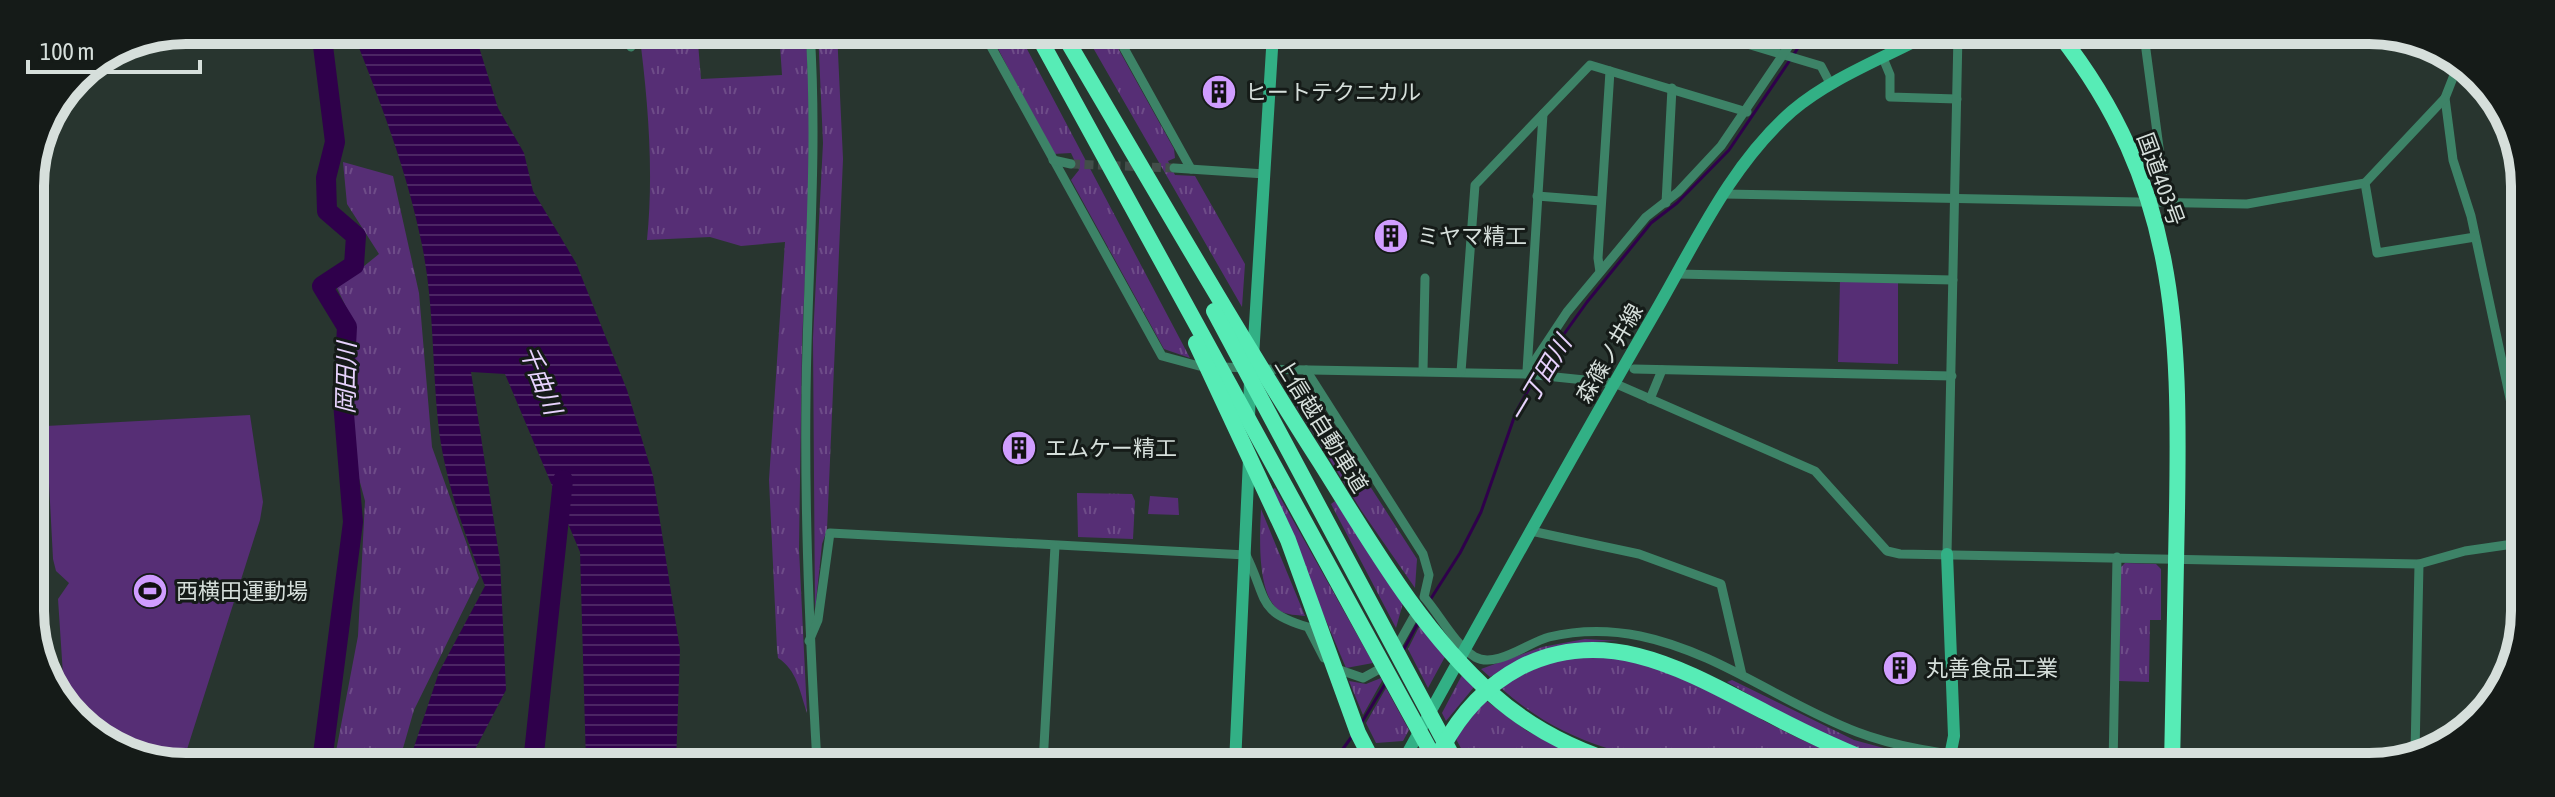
<svg xmlns="http://www.w3.org/2000/svg" width="2555" height="797" font-family="'Asap Condensed','Noto Sans JP',sans-serif">
<style>
.grass{fill:url(#grass-tufts)}
.pitch{fill:#562e75}
.water{fill:url(#water-rules)}
.lines{fill:none;stroke-linecap:round;stroke-linejoin:round}
.stream{stroke:#2f004b;stroke-width:3}
.river{stroke:#2f004b;stroke-width:20}
.street-tunnel{stroke:#424e49;stroke-width:9;stroke-dasharray:9 4.5;stroke-linecap:butt}
.street{stroke:#3d8367;stroke-width:9}
.secondary{stroke:#32b085;stroke-width:12}
.highway{stroke:#57ecb6;stroke-width:16}
.labels{text-anchor:middle;dominant-baseline:central;stroke-width:6;stroke-linejoin:round;paint-order:stroke}
.poi-label{font-size:22px;fill:#d6dfdb;stroke:#151b18;text-anchor:start}
.street-label{font-size:22px;fill:#d6dfdb;stroke:#151b18}
.water-label{font-size:24px;font-style:italic;fill:#e8d3fe;stroke:#151b18}
.rim{fill:none;stroke:#d6dfdb;stroke-width:10}
</style>
<defs>
<pattern id="grass-tufts" width="24" height="20" patternUnits="userSpaceOnUse" patternTransform="scale(2)"><rect width="24" height="20" fill="#562e75"/><path d="M3 7l-1-3M5 7V3M7 7l1-3M15 17l-1-3M17 17v-4M19 17l1-3" fill="none" stroke="#6e4c88"/></pattern>
<pattern id="water-rules" width="6" height="5" patternUnits="userSpaceOnUse" patternTransform="scale(2)"><rect width="6" height="5" fill="#2f004b"/><path d="M0 2.5h6" fill="none" stroke="#4c2564"/></pattern>
</defs>
<rect width="100%" height="100%" fill="#28352f"/>
<!-- grass -->
<g class="grass">
<path d="M639 31H697L701 79 782 75 779 31H806L811 148 802 343 799 549 807 713C800 692 797 670 778 658L777 649 769 480 785 242 741 246 710 237 647 240C654 171 648 100 639 31Z"/>
<polygon points="818,31 837,32 843,159 827,530 822,544 815,611 813,338 823,143"/>
<polygon points="997,32 1018,32 1190,358 1164,349 1071,180 1079,170 1071,153 1053,154 994,41"/>
<polygon points="1084,32 1109,32 1174,149 1175,158 1168,161 1175,175 1195,176 1245,264 1242,307"/>
<polygon points="343,162 393,176 419,293 432,447 479,578 414,710 399,762 334,762 358,636 365,501 357,471 353,418 356,328 337,288 379,254 347,204"/>
<polygon points="1296,389 1307,392 1313,398 1417,559 1415,588 1361,510 1289,394"/>
<path d="M32 469 48 672C21 617 32 531 32 469Z"/>
<polygon points="1275,488 1373,663 1346,668 1271,490"/>
<polygon points="1077,493 1132,494 1135,501 1133,539 1078,537"/>
<polygon points="1150,496 1178,498 1179,515 1148,514"/>
<polygon points="1335,501 1403,603 1396,628 1331,504"/>
<path d="M1261 509 1305 616C1297 615 1287 615 1280 611 1256 595 1260 534 1261 509Z"/>
<polygon points="2125,563 2156,564 2161,569 2161,620 2150,620 2149,682 2119,681 2121,567"/>
<polygon points="1420,625 1446,655 1428,688 1408,649"/>
<path d="M1585 639 1619 641C1569 641 1532 652 1490 677L1481 669 1542 647Z"/>
<path d="M1594 655C1674 663 1727 704 1796 737 1818 748 1842 756 1864 766 1735 765 1602 782 1499 686L1556 659Z"/>
<polygon points="1462,675 1474,687 1446,721 1442,713"/>
<polygon points="1381,678 1382,681 1363,715 1349,681 1366,684"/>
<path d="M1732 680 1854 740 1932 761 1933 766C1860 766 1788 716 1727 682Z"/>
<polygon points="1386,688 1409,730 1403,741 1376,743 1366,723"/>
<polygon points="1484,699 1527,731 1602,765 1470,765 1456,739"/>
</g>
<!-- pitch -->
<g class="pitch">
<polygon points="1840,281 1898,282 1898,364 1838,362"/>
<polygon points="250,415 263,502 260,520 183,762 146,762 69,714 65,705 58,599 69,583 56,571 53,559 46,426"/>
</g>
<!-- water -->
<path class="water" d="M352 30 474 31 498 108 524 153 533 191 576 263 627 390 653 476 680 650 676 763H586L580 552 505 374 471 372 500 561 506 690 468 763 409 762 439 672 485 586C464 532 444 479 438 422 432 362 434 304 422 245 407 170 380 101 352 30Z"/>
<g class="lines">
<!-- stream -->
<g class="stream">
<polyline points="1794,54 1807,34"/>
<polyline points="1430,600 1460,553 1481,512 1516,412 1544,362 1587,302 1651,223 1677,203 1729,150 1790,60"/>
<polyline points="1404,649 1419,621"/>
<polyline points="1362,722 1385,684"/>
<polyline points="1332,764 1353,735"/>
</g>
<!-- river -->
<g class="river">
<polyline points="321,30 335,142 326,178 327,211 356,236 354,265 322,286 347,327 343,402 353,522 322,762"/>
<polyline points="533,763 563,480"/>
</g>
<!-- street-tunnel -->
<polyline class="street-tunnel" points="1071,164 1174,168"/>
<!-- street -->
<g class="street">
<polyline points="628,31 631,47"/>
<path d="M810 31C817 137 810 240 807 346 803 486 809 624 817 763"/>
<polyline points="983,32 1162,356 1199,366 1247,368"/>
<polyline points="1115,32 1191,169"/>
<polyline points="1714,34 1821,66 1831,85"/>
<polyline points="2144,35 2166,200"/>
<polyline points="1883,58 1890,75 1890,97 1957,99"/>
<polyline points="2458,65 2445,98 2453,160 2471,216 2521,450"/>
<polyline points="1053,160 1071,164"/>
<polyline points="1174,168 1265,174"/>
<polyline points="2365,183 2377,253 2475,237"/>
<polyline points="1723,194 2247,204 2365,183 2445,98"/>
<polyline points="1537,196 1601,201"/>
<polyline points="1666,203 1672,88"/>
<polyline points="1600,272 1598,258 1610,71"/>
<polyline points="1677,274 1953,280"/>
<polyline points="1262,369 1526,374 1614,383 1815,471 1887,551 1900,554 2419,564 2465,551 2520,543"/>
<polyline points="1634,369 1952,376"/>
<path d="M1306 370 1423 554 1429 575 1424 597C1440 615 1454 644 1475 657 1496 669 1529 642 1549 637 1579 630 1610 630 1640 636 1718 652 1783 704 1857 732 1912 753 1973 756 2030 766"/>
<polyline points="1423,371 1425,278"/>
<polyline points="1527,371 1543,114"/>
<polyline points="1461,372 1475,185 1590,65 1747,112"/>
<polyline points="1526,374 1567,312 1646,217 1678,192 1721,146 1797,34"/>
<polyline points="1650,399 1662,370"/>
<polyline points="1531,531 1639,554 1721,584 1742,675"/>
<polyline points="1947,554 1958,34"/>
<path d="M809 641 818 620 830 533 1246 555C1268 599 1256 612 1308 627L1324 658"/>
<polyline points="1395,650 1417,611"/>
<polyline points="1334,668 1363,678 1385,666"/>
<polyline points="2415,753 2419,564"/>
<polyline points="1043,764 1055,546"/>
<polyline points="2113,766 2117,557"/>
</g>
<!-- secondary -->
<g class="secondary">
<polyline points="1253,357 1273,33"/>
<polyline points="1249,420 1250,379"/>
<polyline points="1947,554 1954,736 1948,766"/>
<polyline points="1235,764 1249,459"/>
<path d="M1401 765C1483 616 1565 468 1650 321 1692 250 1728 167 1792 111 1831 78 1884 58 1929 34"/>
</g>
<!-- highway -->
<g class="highway">
<polyline points="1036,32 1438,765"/>
<path d="M1062 32C1147 176 1230 321 1320 462 1371 543 1420 630 1492 694 1530 728 1576 751 1624 765"/>
<path d="M2059 34C2178 185 2180 330 2177 511 2175 596 2174 681 2172 766"/>
<polyline points="1214,311 1457,765"/>
<polyline points="1196,343 1288,540 1358,733 1374,764"/>
<path d="M1442 748C1461 713 1485 686 1521 667 1609 623 1689 673 1767 713 1805 733 1843 751 1883 766"/>
</g>
</g>
<!-- icons -->
<defs>
<g id="building-disc" transform="scale(1.8)"><circle r="9.5" fill="#d09dff" stroke="#151b18"/><path d="M-4-6H4V6H1V3H-1V6H-4ZM-2.5-4.3h1.7v1.8h-1.7ZM.8-4.3h1.7v1.8H.8ZM-2.5-1h1.7V.8h-1.7ZM.8-1h1.7V.8H.8Z" fill="#111"/></g>
<g id="stadium-disc" transform="scale(1.8)"><circle r="9.5" fill="#d09dff" stroke="#151b18"/><path d="M0-5a6.5 5 0 1 0 0 10a6.5 5 0 1 0 0-10ZM-3.5-1.8h7v3.6h-7Z" fill="#111"/></g>
</defs>
<g fill-rule="evenodd">
<use href="#building-disc" x="1219" y="92"/>
<use href="#building-disc" x="1391" y="236"/>
<use href="#building-disc" x="1019" y="448"/>
<use href="#stadium-disc" x="150" y="591"/>
<use href="#building-disc" x="1900" y="668"/>
</g>
<g class="labels">
<!-- poi labels -->
<g class="poi-label">
<text x="1245" y="92">ヒートテクニカル</text>
<text x="1417" y="236">ミヤマ精工</text>
<text x="1045" y="448">エムケー精工</text>
<text x="176" y="591">西横田運動場</text>
<text x="1926" y="668">丸善食品工業</text>
</g>
<!-- street labels -->
<g class="street-label">
<text transform="translate(2161 179) rotate(70)">国道403号</text>
<text transform="translate(1609 353) rotate(-60)">森篠ノ井線</text>
<text transform="translate(1322 425) rotate(58)">上信越自動車道</text>
</g>
<!-- water labels -->
<g class="water-label">
<text transform="translate(346 378) rotate(-89)">岡田川</text>
<text transform="translate(1540 379) rotate(-59)">一丁田川</text>
<text transform="translate(541 380) rotate(68)">千曲川</text>
</g>
</g>
<!-- crop -->
<path d="M0 0H2555V797H0ZM186 44H2369A142 142 0 0 1 2511 186V611A142 142 0 0 1 2369 753H186A142 142 0 0 1 44 611V186A142 142 0 0 1 186 44Z" fill="#151b18" fill-rule="evenodd"/>
<path class="rim" d="M186 44H2369A142 142 0 0 1 2511 186V611A142 142 0 0 1 2369 753H186A142 142 0 0 1 44 611V186A142 142 0 0 1 186 44Z"/>
<!-- scale -->
<path d="M28 60v12h172v-12" fill="none" stroke="#d6dfdb" stroke-width="4"/>
<text x="40" y="60" font-size="24" fill="#d6dfdb" stroke="#151b18" stroke-width="6" paint-order="stroke">100 m</text>
</svg>
